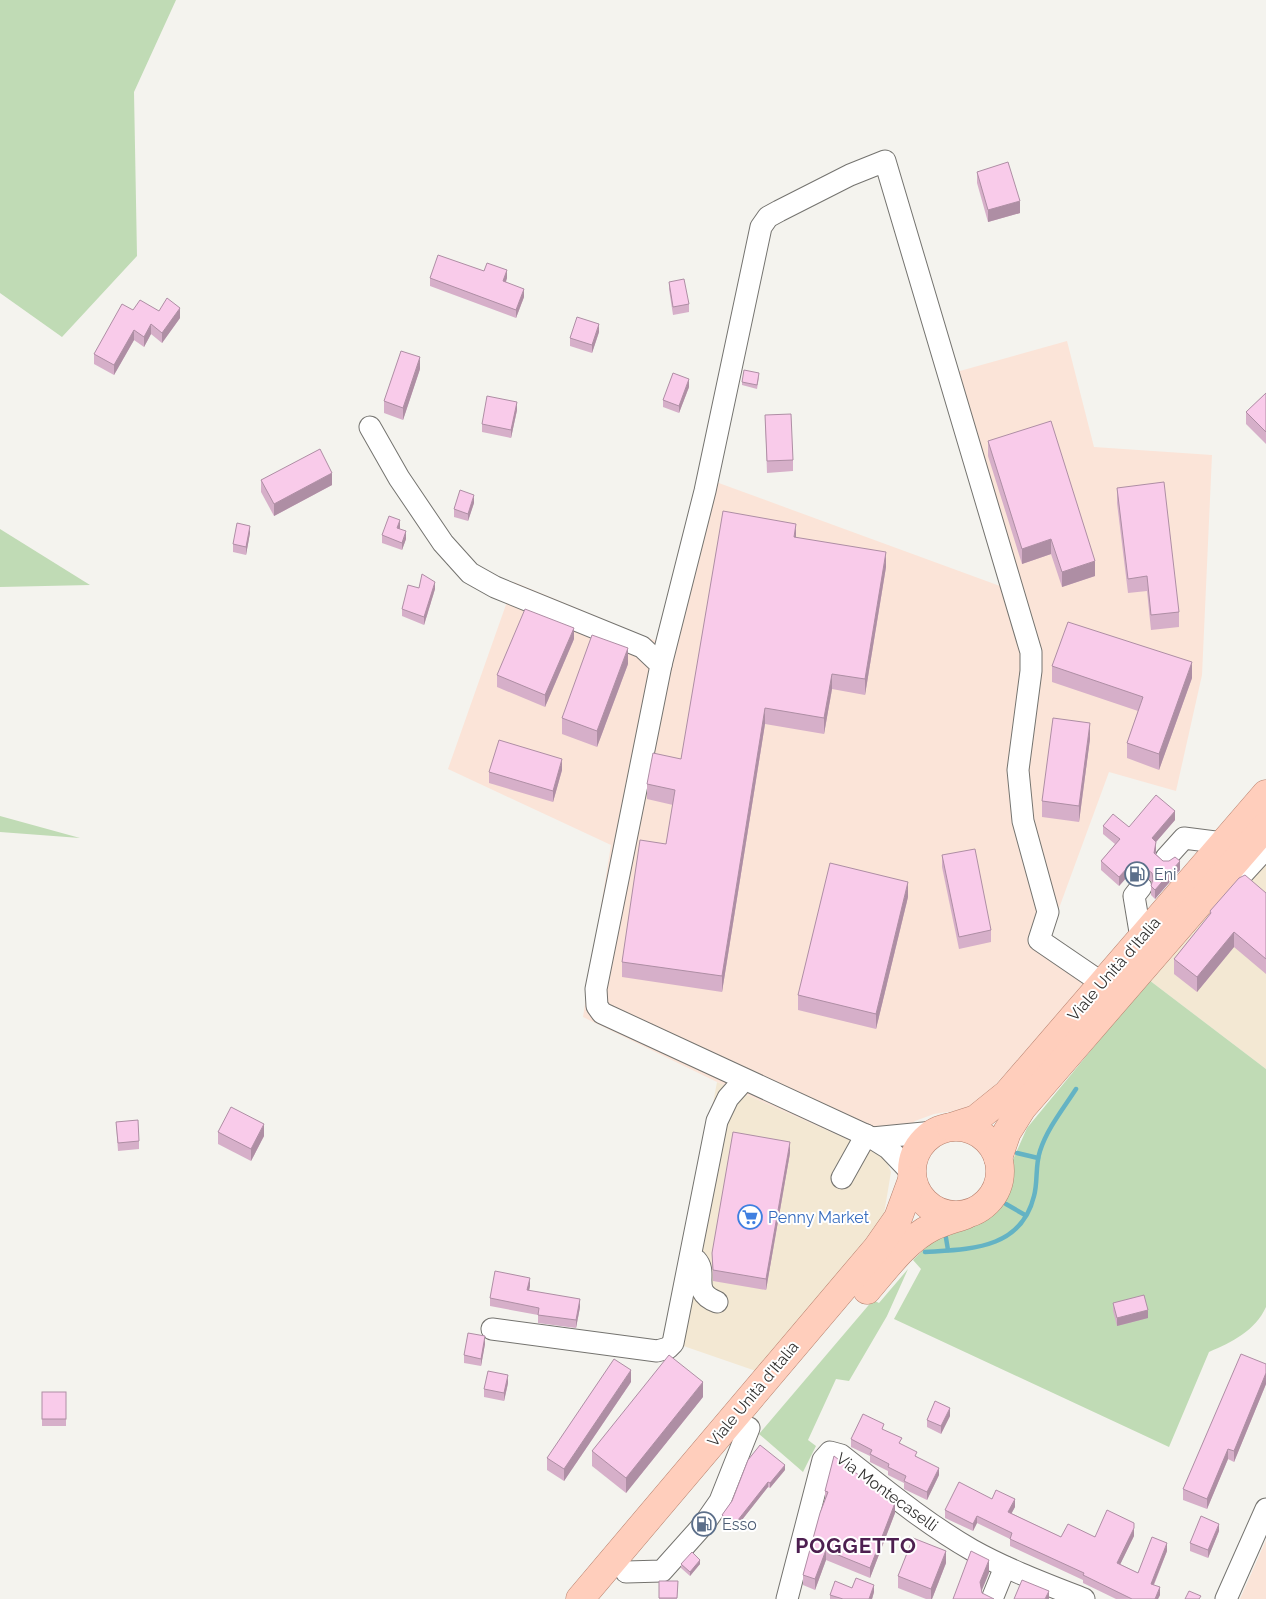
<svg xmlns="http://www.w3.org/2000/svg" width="1266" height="1599" font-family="Raleway,sans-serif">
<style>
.commercial{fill:#f3e8d3}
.industrial{fill:#fbe4d8}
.green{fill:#c0dbb5}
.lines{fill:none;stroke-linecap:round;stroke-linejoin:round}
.stream{stroke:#64b3c4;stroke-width:4.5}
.minor-casing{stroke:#74736f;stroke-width:23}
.major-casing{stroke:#b7816e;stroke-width:29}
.minor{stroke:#fff;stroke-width:21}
.major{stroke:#ffcebc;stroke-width:28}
.wall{fill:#d6afc9}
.shaded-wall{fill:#ae8ea4}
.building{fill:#f9cbea;stroke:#ae8ea4}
.labels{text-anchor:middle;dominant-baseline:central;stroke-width:4;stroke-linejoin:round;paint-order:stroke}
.service-label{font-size:16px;fill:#4e5e75;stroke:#fff;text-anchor:start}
.street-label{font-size:16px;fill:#31302f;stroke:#fff}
.shop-label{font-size:16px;fill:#366cbe;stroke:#fff;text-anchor:start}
.district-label{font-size:21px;font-weight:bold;letter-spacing:1px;fill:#4d1f50;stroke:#fff}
</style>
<rect width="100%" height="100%" fill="#f4f3ee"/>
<!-- commercial -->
<g class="commercial">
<polygon points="1266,843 1266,1069 1149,980"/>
<polygon points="717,1082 884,1155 891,1172 884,1214 843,1270 756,1371 669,1341"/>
</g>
<!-- industrial -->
<g class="industrial">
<polygon points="1067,341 1094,447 1212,455 1202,675 1176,791 1109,772 1051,930 1053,939 1101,968 974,1108 934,1114 915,1121 884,1155 717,1082 583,1017 611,845 448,769 514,582 666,645 716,482 1000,586 942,376"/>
<polygon points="1266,1540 1266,1599 1240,1599"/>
</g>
<!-- green -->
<g class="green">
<polygon points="0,0 176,0 134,92 137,256 62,337 0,293"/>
<polygon points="0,529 90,585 0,587"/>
<polygon points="0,816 80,838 0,832"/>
<path d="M1149 980 1266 1069V1307C1255 1331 1232 1342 1209 1352L1169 1447 894 1319 921 1269 913 1260 945 1229 964 1224 982 1214 996 1198 1027 1128Z"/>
<polygon points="908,1269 887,1316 849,1381 836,1379 808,1440 816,1446 803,1472 759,1434 873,1300 879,1303"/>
</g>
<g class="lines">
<!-- stream -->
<g class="stream">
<polyline points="1017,1153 1038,1158"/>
<polyline points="1006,1204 1025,1215"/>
<polyline points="945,1232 948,1250"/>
<path d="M925 1252C969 1249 1021 1250 1034 1196 1038 1182 1035 1166 1040 1151 1047 1129 1063 1109 1076 1089"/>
</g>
<!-- minor casing -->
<g class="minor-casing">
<g id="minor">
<polyline points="370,427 399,478 443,543 470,573 495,587 642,647 661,665 596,989 597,1006 602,1013 872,1138 888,1148 911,1172"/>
<polyline points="661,665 705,491 761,227 768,217 779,211 850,175 885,161 1031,652 1031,671 1018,770 1023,821 1048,912 1039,940 1102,983"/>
<polyline points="1166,858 1184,838 1223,843"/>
<polyline points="1221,886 1237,880 1266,848"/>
<polyline points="1141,938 1134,896 1141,887"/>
<polyline points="872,1138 934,1132"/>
<polyline points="842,1178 866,1135"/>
<path d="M696 1260C709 1274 689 1291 717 1302"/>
<polyline points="492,1329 657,1351 668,1348 673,1343 717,1121 728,1098 744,1080"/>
<polyline points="626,1572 662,1571 704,1524 720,1501 749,1428"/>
<path d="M787 1599 823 1460 830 1452 841 1455C883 1488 925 1523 972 1550 1008 1570 1046 1584 1084 1599"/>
<polyline points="992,1599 1005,1567"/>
<polyline points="1226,1599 1266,1509"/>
</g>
</g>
<!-- major casing -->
<g class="major-casing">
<g id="major">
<circle cx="956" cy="1171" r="44"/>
<polyline points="951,1127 976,1119 1007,1094 1266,794"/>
<polyline points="998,1158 1007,1132 1022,1108 1266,826"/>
<path d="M867 1290C886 1268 906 1240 932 1227 942 1222 954 1219 965 1215"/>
<polyline points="580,1599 877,1248 898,1218 912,1180"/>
</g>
</g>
<!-- minor -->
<use href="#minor" class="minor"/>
<!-- major -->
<use href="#major" class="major"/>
</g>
<!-- wall -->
<g class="wall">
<polygon points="977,172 1020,213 988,222 977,183"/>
<polygon points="484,271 507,278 506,282 524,297 516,318 430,286 430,278"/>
<polygon points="669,282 689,304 689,312 673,315 669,289"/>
<polygon points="133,310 159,311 180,318 162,343 151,334 144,347 134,340 114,375 94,364 94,354"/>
<polygon points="599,332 592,353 570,346 570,338"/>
<polygon points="420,369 403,420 384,413 384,401"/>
<polygon points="759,377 757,389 742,385 742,382"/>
<polygon points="689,387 679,413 663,407 663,400"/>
<polygon points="1266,393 1266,444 1246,424 1246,412"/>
<polygon points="517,410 511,438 482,432 482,424"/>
<polygon points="765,415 793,460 793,471 767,473"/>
<polygon points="988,441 1095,576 1062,587 1051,554 1022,564 988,456"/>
<polygon points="261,480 332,485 274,516 261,492"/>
<polygon points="1117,488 1179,612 1179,627 1151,630 1147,591 1128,593 1117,503"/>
<polygon points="474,503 468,521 454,517 454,509"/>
<polygon points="400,528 400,529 406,539 402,550 382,543 382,535"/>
<polygon points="250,533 246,555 233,552 233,544"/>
<polygon points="796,537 886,567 865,695 832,689 824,734 765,724 722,992 622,977 622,962 666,844 673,805 647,799 647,784 681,759"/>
<polygon points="419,588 435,589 424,625 402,616 402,609"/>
<polygon points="574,639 545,707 497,687 497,675"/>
<polygon points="628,664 597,747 562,734 562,718"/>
<polygon points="1052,666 1192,678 1159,770 1127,758 1127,743 1138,711 1052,682"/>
<polygon points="1090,739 1079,822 1042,817 1042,801"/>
<polygon points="562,770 553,802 489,783 489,772"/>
<polygon points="1175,820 1156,842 1156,854 1163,861 1180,870 1155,899 1151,895 1151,886 1152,882 1143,875 1131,879 1128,876 1119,886 1101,870 1101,861 1115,844 1103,834 1103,826 1129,827"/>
<polygon points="942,855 991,930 991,942 959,949 942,867"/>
<polygon points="1266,893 1266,974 1234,947 1197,992 1174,974 1174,959 1210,914 1210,911"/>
<polygon points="908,897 876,1029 798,1010 798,995"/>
<polygon points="116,1122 139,1141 139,1149 118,1151"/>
<polygon points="218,1132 264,1136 251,1161 218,1144"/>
<polygon points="790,1153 766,1290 713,1281 712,1253"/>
<polygon points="530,1286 529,1291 580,1307 576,1328 538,1323 538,1315 490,1306 490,1298"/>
<polygon points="1113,1303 1148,1318 1117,1326 1113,1311"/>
<polygon points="485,1344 481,1366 464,1363 464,1355"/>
<polygon points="1266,1364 1266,1384 1234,1462 1228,1459 1207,1509 1183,1500 1183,1489"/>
<polygon points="631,1382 564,1481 547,1470 547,1458"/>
<polygon points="508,1383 504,1401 484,1397 484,1389"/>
<rect x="42" y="1392" width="24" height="34"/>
<polygon points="703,1397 626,1493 592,1466 592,1451"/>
<polygon points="950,1416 941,1434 927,1427 927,1420"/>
<polygon points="884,1430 939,1475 927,1500 906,1490 904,1489 904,1483 888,1475 888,1471 870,1462 870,1456 851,1447 851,1439"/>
<polygon points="785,1470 770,1488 768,1487 734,1530 722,1520 722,1515 732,1501"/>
<polygon points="825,1491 895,1513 870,1578 826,1560 815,1590 803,1585 803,1575 825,1498"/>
<polygon points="992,1499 1015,1507 1011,1513 1061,1537 1134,1536 1120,1564 1138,1573 1167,1551 1154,1585 1160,1595 1158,1599 1116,1599 1083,1583 1083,1580 1010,1546 1010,1539 977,1523 973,1531 945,1518 945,1510"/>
<polygon points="1219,1531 1208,1558 1190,1551 1190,1543"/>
<polygon points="946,1563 932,1599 926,1599 898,1588 898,1576"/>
<polygon points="681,1564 700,1564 690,1576 681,1568"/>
<polygon points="659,1581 678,1581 677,1599 659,1599"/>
<polygon points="852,1588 874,1592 872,1599 830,1599 830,1595"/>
</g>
<!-- shaded-wall -->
<g class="shaded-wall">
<polygon points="1020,201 1020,213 988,222 988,210"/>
<polygon points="507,270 507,278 503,289 503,281"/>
<polygon points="524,289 524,297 516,318 516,310"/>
<polygon points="180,308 180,318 162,343 162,333"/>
<polygon points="151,324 151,334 144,347 144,337"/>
<polygon points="599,324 599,332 592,353 592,345"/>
<polygon points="134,330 134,340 114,375 114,365"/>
<polygon points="420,357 420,369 403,420 403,408"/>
<polygon points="689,379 689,387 679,413 679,406"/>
<polygon points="517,402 517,410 511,438 511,430"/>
<polygon points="332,473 332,485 274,516 274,504"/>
<polygon points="474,495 474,503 468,521 468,514"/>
<polygon points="400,520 400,528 397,536 397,528"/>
<polygon points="796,524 796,539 794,537"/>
<polygon points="250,526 250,533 246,555 246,547"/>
<polygon points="406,531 406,539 402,550 402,543"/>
<polygon points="1051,539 1051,554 1022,564 1022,549"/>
<polygon points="886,552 886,567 865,695 865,679"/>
<polygon points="1095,561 1095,576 1062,587 1062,572"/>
<polygon points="435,582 435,589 424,625 424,617"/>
<polygon points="574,628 574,639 545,707 545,695"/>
<polygon points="628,648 628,664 597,747 597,731"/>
<polygon points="1192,662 1192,678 1159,770 1159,754"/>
<polygon points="832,674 832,689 824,734 824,718"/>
<polygon points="765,708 765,724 722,992 722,976"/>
<polygon points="1090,723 1090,739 1079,822 1079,806"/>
<polygon points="562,759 562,770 553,802 553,791"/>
<polygon points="1175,811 1175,820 1156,842 1156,850 1154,861 1152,838"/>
<polygon points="1180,861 1180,870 1155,899 1155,890"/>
<polygon points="1143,866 1143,875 1131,879 1131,870"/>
<polygon points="1128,867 1128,876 1119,886 1119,877"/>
<polygon points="908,882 908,897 876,1029 876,1014"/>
<polygon points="1234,932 1234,947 1197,992 1197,977"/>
<polygon points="264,1124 264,1136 251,1161 251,1149"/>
<polygon points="790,1142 790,1153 766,1290 766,1279"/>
<polygon points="530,1278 530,1286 527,1298 527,1290"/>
<polygon points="580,1299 580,1307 576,1328 576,1320"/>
<polygon points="1148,1310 1148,1318 1117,1326 1117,1318"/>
<polygon points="485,1336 485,1344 481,1366 481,1359"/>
<polygon points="631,1370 631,1382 564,1481 564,1469"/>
<polygon points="1266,1373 1266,1384 1234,1462 1234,1451"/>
<polygon points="508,1375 508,1383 504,1401 504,1393"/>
<polygon points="703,1382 703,1397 626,1493 626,1478"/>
<polygon points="950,1408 950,1416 941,1434 941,1426"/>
<polygon points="1228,1449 1228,1459 1207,1509 1207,1499"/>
<polygon points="785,1465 785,1470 770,1488 770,1483"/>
<polygon points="939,1468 939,1475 927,1500 927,1492"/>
<polygon points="768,1482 768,1487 734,1530 734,1525"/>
<polygon points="1015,1499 1015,1507 1008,1520 1008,1512"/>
<polygon points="895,1503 895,1513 870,1578 870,1568"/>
<polygon points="977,1516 977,1523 973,1531 973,1524"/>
<polygon points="1219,1524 1219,1531 1208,1558 1208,1550"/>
<polygon points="1134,1528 1134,1536 1117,1571 1117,1563"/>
<polygon points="1167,1543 1167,1551 1151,1591 1151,1584"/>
<polygon points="826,1550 826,1560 815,1590 815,1579"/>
<polygon points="946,1551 946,1563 932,1599 931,1599 931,1589"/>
<polygon points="700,1560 700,1564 690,1576 690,1572"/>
<polygon points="989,1560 989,1573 980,1595 980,1582"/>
<polygon points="874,1585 874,1592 872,1599 869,1599"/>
<polygon points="1160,1587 1160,1595 1158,1599 1155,1599"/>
<polygon points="1049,1591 1049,1599 1045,1599"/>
</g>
<!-- building -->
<g class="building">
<polygon points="1008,162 1020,201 988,210 977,172"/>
<polygon points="438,255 484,271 487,263 507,270 503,281 524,289 516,310 430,278"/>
<polygon points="684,279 689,304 673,307 669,282"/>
<polygon points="167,298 180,308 162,333 151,324 144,337 134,330 114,365 94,354 122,304 133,310 140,300 159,311"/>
<polygon points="577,317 599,324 592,345 570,338"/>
<polygon points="401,351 420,357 403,408 384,401"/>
<polygon points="744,370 759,373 757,385 742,382"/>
<polygon points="673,373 689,379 679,406 663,400"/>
<polygon points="1266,393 1266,432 1246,412"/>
<polygon points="487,396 517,402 511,430 482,424"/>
<polygon points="791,414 793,460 767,461 765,415"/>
<polygon points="1051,421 1095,561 1062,572 1051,539 1022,549 988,441"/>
<polygon points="320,449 332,473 274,504 261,480"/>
<polygon points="1164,482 1179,612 1151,615 1147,576 1128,579 1117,488"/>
<polygon points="460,490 474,495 468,514 454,509"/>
<polygon points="723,511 796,524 794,537 886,552 865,679 832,674 824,718 765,708 722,976 622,962 640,840 666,844 675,790 647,784 653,753 681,759"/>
<polygon points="389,516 400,520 397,528 406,531 402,543 382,535"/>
<polygon points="237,523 250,526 246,547 233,544"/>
<polygon points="422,574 435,582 424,617 402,609 408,585 419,588"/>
<polygon points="525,609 574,628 545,695 497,675"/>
<polygon points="1068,622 1192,662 1159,754 1127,743 1143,697 1052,666"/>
<polygon points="592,635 628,648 597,731 562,718"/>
<polygon points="1053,718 1090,723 1079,806 1042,801"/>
<polygon points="499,740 562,759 553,791 489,772"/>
<polygon points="1156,795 1175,811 1152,838 1156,842 1154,853 1163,861 1169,861 1175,857 1180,861 1155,890 1151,886 1153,879 1152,873 1143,866 1131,870 1128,867 1119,877 1101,861 1120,839 1103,826 1113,814 1129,827"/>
<polygon points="975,849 991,930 959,937 942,855"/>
<polygon points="830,863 908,882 876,1014 798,995"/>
<polygon points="1245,875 1266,893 1266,959 1234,932 1197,977 1174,959 1211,913 1210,911 1239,878"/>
<polygon points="231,1107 264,1124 251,1149 218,1132"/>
<polygon points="138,1120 139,1141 118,1143 116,1122"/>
<polygon points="733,1132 790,1142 766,1279 713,1270 712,1253"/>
<polygon points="495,1271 530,1278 527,1290 580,1299 576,1320 538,1315 539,1308 490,1298"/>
<polygon points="1144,1295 1148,1310 1117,1318 1113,1303"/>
<polygon points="468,1333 485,1336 481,1359 464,1355"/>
<polygon points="1241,1354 1266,1364 1266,1373 1234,1451 1228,1449 1207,1499 1183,1489"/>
<polygon points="669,1355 703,1382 626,1478 592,1451"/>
<polygon points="614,1359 631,1370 564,1469 547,1458"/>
<polygon points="488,1371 508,1375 504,1393 484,1389"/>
<rect x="42" y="1392" width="24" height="27"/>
<polygon points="935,1401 950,1408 941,1426 927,1420"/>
<polygon points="863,1414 884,1424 882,1429 902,1438 899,1443 917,1452 915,1456 939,1468 927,1492 906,1482 904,1481 906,1476 888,1467 889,1464 870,1454 872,1450 851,1439"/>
<polygon points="760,1445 785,1465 770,1483 768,1482 734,1525 722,1515 732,1501 748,1460"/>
<polygon points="834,1456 895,1503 870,1568 826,1550 815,1579 803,1575 820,1513 828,1492 825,1491"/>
<polygon points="959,1482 992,1499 996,1490 1015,1499 1008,1512 1061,1537 1068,1524 1095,1537 1107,1510 1134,1523 1134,1528 1117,1563 1138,1573 1152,1537 1167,1543 1151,1584 1160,1587 1155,1599 1132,1599 1083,1575 1084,1573 1010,1539 1012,1533 977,1516 973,1524 945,1510"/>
<polygon points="1201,1516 1219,1524 1208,1550 1190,1543"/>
<polygon points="913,1538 946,1551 931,1589 898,1576"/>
<polygon points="971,1551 989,1560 980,1582 982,1593 994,1599 953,1599"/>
<polygon points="692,1552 700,1560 690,1572 681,1564"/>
<polygon points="856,1578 874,1585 869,1599 843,1599 830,1595 835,1581 852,1588"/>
<polygon points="1022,1580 1049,1591 1045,1599 1014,1599"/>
<polygon points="659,1581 678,1581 677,1598 659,1598"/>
<polygon points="1189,1591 1201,1596 1199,1599 1185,1599"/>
</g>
<!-- icons -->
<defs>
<g id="fuel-ring" transform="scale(1.25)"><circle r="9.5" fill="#fff" stroke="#5c6f8a" stroke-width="1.5"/><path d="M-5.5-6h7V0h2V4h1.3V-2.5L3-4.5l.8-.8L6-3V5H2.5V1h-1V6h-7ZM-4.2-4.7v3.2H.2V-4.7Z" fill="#5c6f8a"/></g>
<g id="supermarket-ring" transform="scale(1.25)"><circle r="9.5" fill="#fff" stroke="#3f7fe0" stroke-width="1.5"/><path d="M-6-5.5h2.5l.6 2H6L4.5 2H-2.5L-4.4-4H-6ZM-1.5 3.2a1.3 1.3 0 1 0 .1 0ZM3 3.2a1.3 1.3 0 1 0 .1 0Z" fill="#3f7fe0"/></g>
</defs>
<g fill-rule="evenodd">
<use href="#fuel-ring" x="1137" y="874"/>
<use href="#supermarket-ring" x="750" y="1217"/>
<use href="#fuel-ring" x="704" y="1524"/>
</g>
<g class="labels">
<!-- service labels -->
<g class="service-label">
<text x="1154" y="874">Eni</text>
<text x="722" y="1524">Esso</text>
</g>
<!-- street labels -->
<g class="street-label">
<text transform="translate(1114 969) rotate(-49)">Viale Unità d'Italia</text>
<text transform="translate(753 1394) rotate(-50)">Viale Unità d'Italia</text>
<text transform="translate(887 1492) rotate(36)">Via Montecaselli</text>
</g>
<!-- shop labels -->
<g class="shop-label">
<text x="768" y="1217">Penny Market</text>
</g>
<!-- district labels -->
<g class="district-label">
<text x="856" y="1545">POGGETTO</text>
</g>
</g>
</svg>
